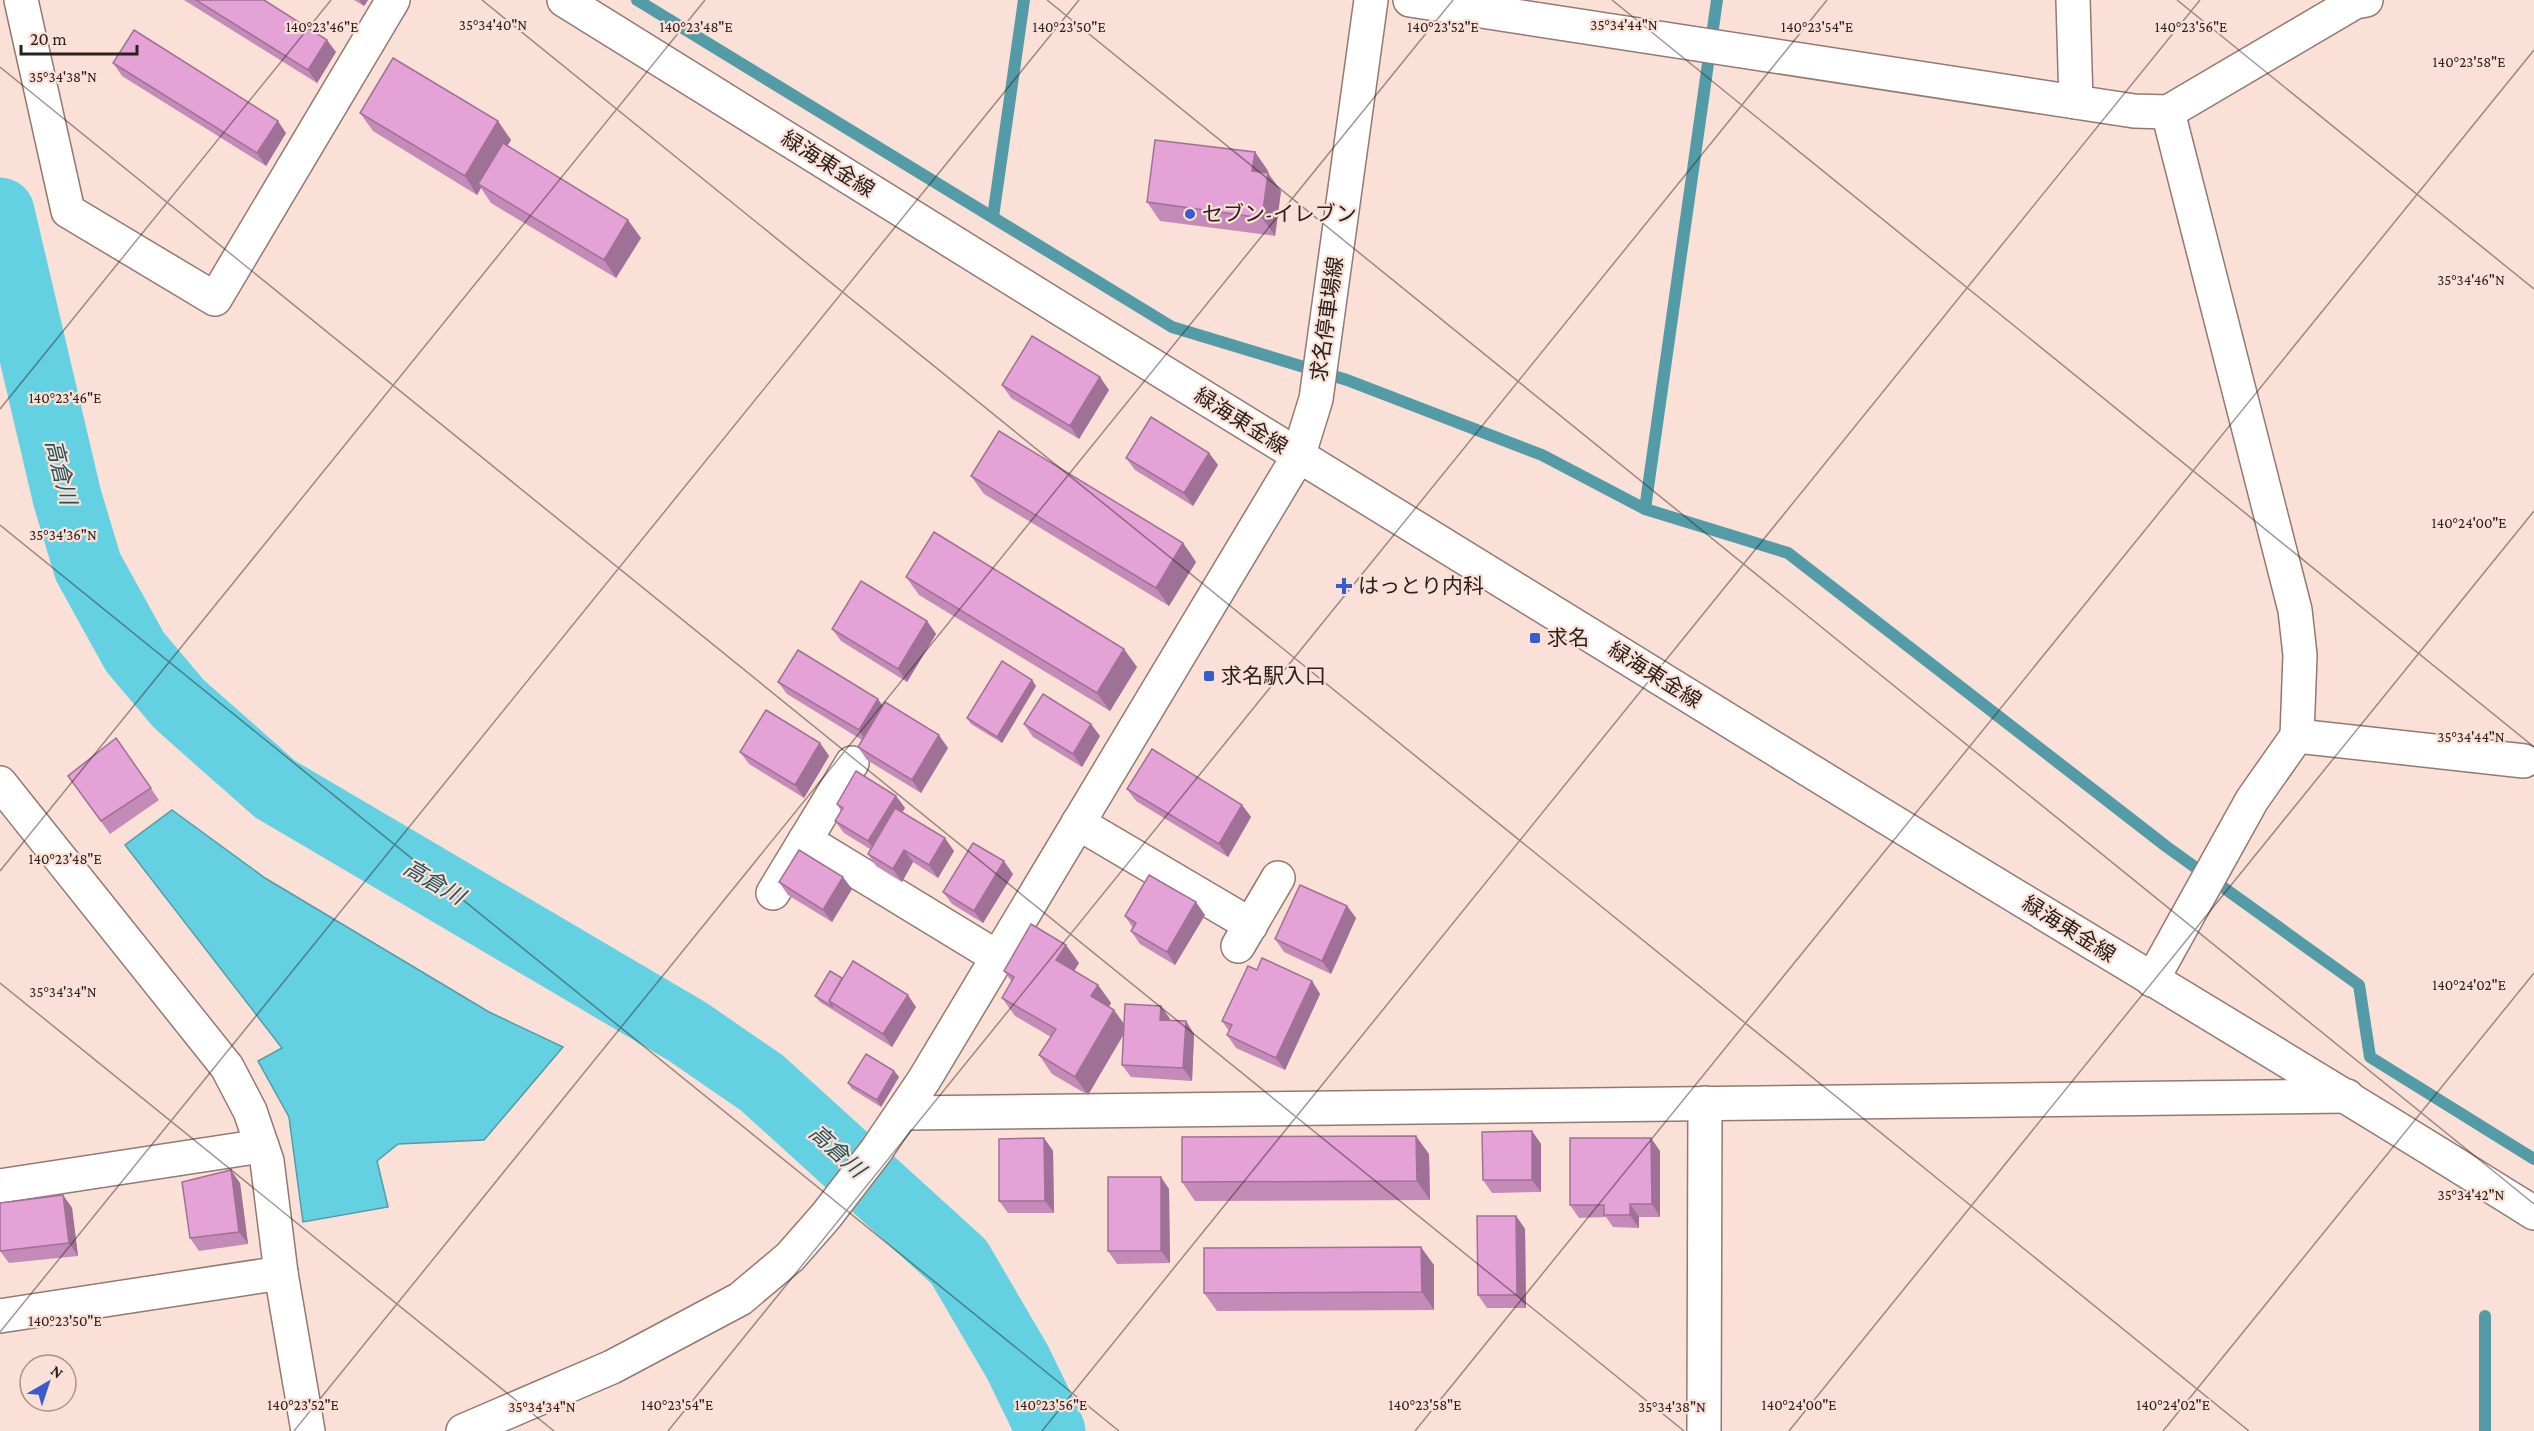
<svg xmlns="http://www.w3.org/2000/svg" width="2534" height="1431" font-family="'Crimson Pro','Noto Sans JP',serif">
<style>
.water{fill:#64d1e2;stroke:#539ca7;stroke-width:1.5}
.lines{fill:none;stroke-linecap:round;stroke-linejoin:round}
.stream{stroke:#539ca7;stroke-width:12}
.river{stroke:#64d1e2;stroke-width:69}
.minor-casing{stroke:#927a72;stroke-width:36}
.major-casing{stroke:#927a72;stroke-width:36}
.minor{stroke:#fff;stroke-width:33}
.major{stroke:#fff;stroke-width:33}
.wall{fill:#c48bb8}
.shaded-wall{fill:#a07196}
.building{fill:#e4a2d6;stroke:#a07196;stroke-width:1.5}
.ticks{fill:none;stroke:#2a201d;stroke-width:1.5;stroke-opacity:0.45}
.poi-dot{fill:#375ccd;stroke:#fae0d6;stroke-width:2}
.labels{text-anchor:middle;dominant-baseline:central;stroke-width:4.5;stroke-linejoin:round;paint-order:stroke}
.street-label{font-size:21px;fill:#2a201d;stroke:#fae0d6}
.poi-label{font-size:21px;fill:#2a201d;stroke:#fae0d6;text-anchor:start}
.water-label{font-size:22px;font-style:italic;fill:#24535b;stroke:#fae0d6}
.ticks-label{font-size:15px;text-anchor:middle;fill:#2a201d;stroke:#fae0d6;stroke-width:4.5;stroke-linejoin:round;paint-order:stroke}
</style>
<rect width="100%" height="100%" fill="#fae0d6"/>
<!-- water -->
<polygon class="water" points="172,810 265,878 489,1012 563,1047 484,1140 398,1144 377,1161 388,1207 303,1222 289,1117 258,1061 282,1048 125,845"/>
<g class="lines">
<!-- stream -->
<g class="stream">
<polyline points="637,0 1172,327 1347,380 1542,455 1645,509 1717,0"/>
<polyline points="993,217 1024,0"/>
<polyline points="1645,509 1788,553 2167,847 2359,985 2370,1057 2534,1159"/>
<polyline points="2485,1431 2485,1316"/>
</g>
<!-- river -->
<polyline class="river" points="0,212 67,497 88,567 135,652 179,704 275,789 688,1032 762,1083 959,1262 1018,1363 1051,1431"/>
<!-- minor casing -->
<g class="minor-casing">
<g id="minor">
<polyline points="21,0 68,211 215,299 393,0"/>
<polyline points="1410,0 2134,111 2168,112 2355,2 2366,0"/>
<polyline points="2073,0 2076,102"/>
<polyline points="2297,736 2524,761"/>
<polyline points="0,783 227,1067 250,1111 267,1161 281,1273 308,1431"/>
<polyline points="1078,823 1251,925"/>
<polyline points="805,840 997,957"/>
<polyline points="773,893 852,763"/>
<polyline points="1238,946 1278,878"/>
<polyline points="2152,980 2252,800 2297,736 2300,655 2295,610 2168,112"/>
<polyline points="902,1113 2347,1096"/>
<polyline points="0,1186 262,1146"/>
<polyline points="0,1316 281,1273"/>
<polyline points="463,1431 612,1367 740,1299 790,1257 826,1216 876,1151 924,1080 1298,457"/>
<polyline points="1704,1431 1705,1103"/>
</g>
</g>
<!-- major casing -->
<g class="major-casing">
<g id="major">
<path d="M564 0C1001 273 1440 544 1879 813 2098 947 2317 1077 2534 1213"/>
<polyline points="1298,457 1316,399 1371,0"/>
</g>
</g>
<!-- minor -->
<use href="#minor" class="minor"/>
<!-- major -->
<use href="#major" class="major"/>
</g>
<!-- wall -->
<g class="wall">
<polygon points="184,0 264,0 336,52 317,83"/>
<polygon points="354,0 368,0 364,6"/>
<polygon points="113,63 286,133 266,166 122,76"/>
<polygon points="360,113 511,140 507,146 641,238 616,278 491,203 481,188 477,195 373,131"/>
<polygon points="1255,152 1268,171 1267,173 1281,191 1275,236 1160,221 1147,202"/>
<polygon points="1002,385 1109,390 1079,439 1011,398"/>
<polygon points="1209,453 1218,465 1193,506 1135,470 1126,458"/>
<polygon points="971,476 1183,543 1196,562 1169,606 984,494"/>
<polygon points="906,577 1137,667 1110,711 919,595"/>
<polygon points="927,621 936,634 907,682 841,641 832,629"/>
<polygon points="1032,680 1036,686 1002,743 971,724 967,718"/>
<polygon points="778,682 883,706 948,748 921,793 867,760 858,747 862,740 787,694"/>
<polygon points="1024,724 1100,736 1082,767 1033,737"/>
<polygon points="116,738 159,800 110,834 68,776"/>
<polygon points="820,743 829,756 804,798 749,764 740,752"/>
<polygon points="1127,789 1242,805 1251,817 1228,857 1136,801"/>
<polygon points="896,796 905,808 902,812 954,851 938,878 913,862 902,882 876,866 868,854 870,849 844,833 835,821 841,811 837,804"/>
<polygon points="1013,874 983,923 952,904 943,892"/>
<polygon points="779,882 852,889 832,922 788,895"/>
<polygon points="1347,906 1356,918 1331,974 1284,952 1275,939"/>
<polygon points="1205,915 1175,965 1140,944 1131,931 1133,928 1125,916"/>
<polygon points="1079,963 1074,971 1098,985 1111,1003 1109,1007 1124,1024 1161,1006 1170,1019 1170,1020 1186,1021 1194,1034 1192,1081 1131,1077 1122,1065 1124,1034 1088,1095 1052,1074 1039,1055 1051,1037 1015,1016 1002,998 1012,982 1004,971"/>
<polygon points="1257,970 1312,981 1320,994 1285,1070 1236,1048 1227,1035 1229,1031 1222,1021"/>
<polygon points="842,978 916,1007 892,1047 820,1002 815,996"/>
<polygon points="894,1071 899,1077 881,1107 852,1089 848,1083"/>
<polygon points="1532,1131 1541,1144 1541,1192 1492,1193 1483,1180"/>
<polygon points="1044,1138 1053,1151 1054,1213 1008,1213 999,1201"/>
<polygon points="1660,1151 1660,1217 1639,1217 1639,1228 1613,1227 1606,1217 1579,1218 1570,1205"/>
<polygon points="1429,1154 1430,1200 1195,1201 1182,1182"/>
<polygon points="240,1183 248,1244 199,1251 190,1238"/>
<polygon points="1169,1189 1170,1263 1117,1264 1108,1251"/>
<polygon points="63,1195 72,1208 78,1256 9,1263 0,1251"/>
<polygon points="1516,1216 1525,1229 1526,1308 1487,1308 1478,1295"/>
<polygon points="1434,1265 1434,1310 1217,1311 1204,1293"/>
</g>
<!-- shaded-wall -->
<g class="shaded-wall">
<polygon points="359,0 368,0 364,6"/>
<polygon points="327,40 336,52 317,83 308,70"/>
<polygon points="278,121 286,133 266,166 257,153"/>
<polygon points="498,121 511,140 482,187 478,184 481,188 477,195 465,176"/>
<polygon points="1255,152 1268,171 1265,189 1252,171"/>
<polygon points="1268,173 1281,191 1275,236 1262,218"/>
<polygon points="628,220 641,238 616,278 604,260"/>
<polygon points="1100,377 1109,390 1079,439 1070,426"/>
<polygon points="1209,453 1218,465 1193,506 1184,493"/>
<polygon points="1183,543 1196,562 1169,606 1156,588"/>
<polygon points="927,621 936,634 907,682 898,669"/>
<polygon points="1124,649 1137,667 1110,711 1097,693"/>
<polygon points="1032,680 1036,686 1002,743 997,737"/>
<polygon points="878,699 887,712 867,743 859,730"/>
<polygon points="1091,724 1100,736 1082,767 1073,754"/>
<polygon points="939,735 948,748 921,793 912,780"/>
<polygon points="820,743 829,756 804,798 795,785"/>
<polygon points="896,796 905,808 877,853 868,841"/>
<polygon points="1242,805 1251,817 1228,857 1219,844"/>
<polygon points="945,838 954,851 938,878 929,865"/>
<polygon points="904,850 913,862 902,882 893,869"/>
<polygon points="1004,861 1013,874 983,923 974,911"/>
<polygon points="843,877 852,889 832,922 823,910"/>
<polygon points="1196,902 1205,915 1175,965 1167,952"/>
<polygon points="1347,906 1356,918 1331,974 1322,961"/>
<polygon points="1066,945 1079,963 1069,979 1056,960"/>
<polygon points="1312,981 1320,994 1285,1070 1276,1058"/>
<polygon points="1098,985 1111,1003 1104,1015 1091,996"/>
<polygon points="908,995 916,1007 892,1047 883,1034"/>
<polygon points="1161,1006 1170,1019 1169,1033 1160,1020"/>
<polygon points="1114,1010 1127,1028 1088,1095 1075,1077"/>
<polygon points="1186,1021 1194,1034 1192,1081 1183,1068"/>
<polygon points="894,1071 899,1077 881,1107 877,1100"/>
<polygon points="1532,1131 1541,1144 1541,1192 1532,1180"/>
<polygon points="1416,1136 1429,1154 1430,1200 1417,1181"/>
<polygon points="1044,1138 1053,1151 1054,1213 1045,1201"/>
<polygon points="1651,1138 1660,1151 1660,1217 1652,1204"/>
<polygon points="231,1170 240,1183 248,1244 239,1232"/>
<polygon points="1161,1177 1169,1189 1170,1263 1161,1251"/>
<polygon points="63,1195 72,1208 78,1256 69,1243"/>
<polygon points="1630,1204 1639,1217 1639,1228 1630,1215"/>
<polygon points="1516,1216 1525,1229 1526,1308 1517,1295"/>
<polygon points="1421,1247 1434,1265 1434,1310 1422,1292"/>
</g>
<!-- building -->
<g class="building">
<polygon points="196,0 264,0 327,40 308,70"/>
<polygon points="134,30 278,121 257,153 113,63"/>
<polygon points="393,58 498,121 465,176 360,113"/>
<polygon points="1155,140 1255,152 1252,171 1268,173 1262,218 1147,202"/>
<polygon points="503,143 628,220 604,260 478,184"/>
<polygon points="1032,336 1100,377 1070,426 1002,385"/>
<polygon points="1151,417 1209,453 1184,493 1126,458"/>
<polygon points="999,431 1183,543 1156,588 971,476"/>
<polygon points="934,532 1124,649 1097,693 906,577"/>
<polygon points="861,581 927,621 898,669 832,629"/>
<polygon points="798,650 878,699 859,730 778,682"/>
<polygon points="1002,661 1032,680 997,737 967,718"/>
<polygon points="1043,694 1091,724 1073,754 1024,724"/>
<polygon points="885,702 939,735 912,780 858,747"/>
<polygon points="766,710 820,743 795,785 740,752"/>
<polygon points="116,738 151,788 101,821 68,776"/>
<polygon points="1152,749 1242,805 1219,844 1127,789"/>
<polygon points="856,771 896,796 868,841 835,821 843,808 837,804"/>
<polygon points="895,808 945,838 929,865 904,850 893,869 868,854"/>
<polygon points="973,843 1004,861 974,911 943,892"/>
<polygon points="799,850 843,877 823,910 779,882"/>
<polygon points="1149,875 1196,902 1167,952 1131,931 1136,923 1125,916"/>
<polygon points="1300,885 1347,906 1322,961 1275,939"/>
<polygon points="1031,924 1066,945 1056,960 1098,985 1091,996 1114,1010 1075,1077 1039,1055 1056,1029 1002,998 1014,977 1004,971"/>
<polygon points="1262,958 1312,981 1276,1058 1227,1035 1232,1025 1222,1021 1248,966 1257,970"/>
<polygon points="853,961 908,995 883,1034 829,1001"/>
<polygon points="830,971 842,978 829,1001 833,1007 815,996"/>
<polygon points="1125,1004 1161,1006 1160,1020 1186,1021 1183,1068 1122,1065"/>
<polygon points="866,1054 894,1071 877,1100 848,1083"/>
<polygon points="1532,1131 1532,1180 1483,1180 1482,1132"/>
<polygon points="1416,1136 1417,1181 1182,1182 1182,1137"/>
<polygon points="1044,1138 1045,1201 999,1201 999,1139"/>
<polygon points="1570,1138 1651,1138 1652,1204 1630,1204 1630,1215 1604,1215 1604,1205 1570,1205"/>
<polygon points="231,1170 239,1232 190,1238 182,1182"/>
<rect x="1108" y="1177" width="53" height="74"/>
<polygon points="63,1195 69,1243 0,1251 0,1203"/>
<polygon points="1477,1216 1516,1216 1517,1295 1478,1295"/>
<polygon points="1421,1247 1422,1292 1204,1293 1204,1248"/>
</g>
<!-- ticks -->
<path class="ticks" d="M482 0 2249 1431M1047 0 2534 1204M1612 0 2534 747M2177 0 2534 289M0 67 1684 1431M0 409 331 0M0 525 1119 1431M0 871 705 0M0 983 554 1431M0 1332 1079 0M294 1431 1453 0M668 1431 1827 0M1042 1431 2200 0M1415 1431 2534 50M1789 1431 2534 511M2163 1431 2534 973"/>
<!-- markers -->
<g class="poi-dot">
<circle cx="1190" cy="214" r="6"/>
<path d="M1341 577h6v6h6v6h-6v6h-6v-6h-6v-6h6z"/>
<rect x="1529" y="632" width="12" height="12" rx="3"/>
<rect x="1203" y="670" width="12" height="12" rx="3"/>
</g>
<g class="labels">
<!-- street labels -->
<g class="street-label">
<text transform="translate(828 164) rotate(32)">緑海東金線</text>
<text transform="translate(1327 319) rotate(-82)">求名停車場線</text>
<text transform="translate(1241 421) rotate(32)">緑海東金線</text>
<text transform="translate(1655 675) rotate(32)">緑海東金線</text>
<text transform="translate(2069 929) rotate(32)">緑海東金線</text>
</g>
<!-- poi labels -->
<g class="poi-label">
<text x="1202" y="214">セブン-イレブン</text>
<text x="1358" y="586">はっとり内科</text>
<text x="1547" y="638">求名</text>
<text x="1221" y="676">求名駅入口</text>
</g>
<!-- water labels -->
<g class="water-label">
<text transform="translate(61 472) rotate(76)">高倉川</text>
<text transform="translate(434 882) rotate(30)">高倉川</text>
<text transform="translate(837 1151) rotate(42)">高倉川</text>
</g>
</g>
<g class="ticks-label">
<text x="493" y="30">35°34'40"N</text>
<text x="1624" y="30">35°34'44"N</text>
<text x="322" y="32">140°23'46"E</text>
<text x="1069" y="32">140°23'50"E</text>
<text x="1817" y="32">140°23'54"E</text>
<text x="696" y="32">140°23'48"E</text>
<text x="1443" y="32">140°23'52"E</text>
<text x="2191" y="32">140°23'56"E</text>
<text x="2469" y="67">140°23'58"E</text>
<text x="63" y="82">35°34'38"N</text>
<text x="2471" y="285">35°34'46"N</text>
<text x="65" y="403">140°23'46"E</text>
<text x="2469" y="528">140°24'00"E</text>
<text x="63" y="540">35°34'36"N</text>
<text x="2471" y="742">35°34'44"N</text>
<text x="65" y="864">140°23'48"E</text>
<text x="2469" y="990">140°24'02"E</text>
<text x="63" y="997">35°34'34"N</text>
<text x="2471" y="1200">35°34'42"N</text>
<text x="65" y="1326">140°23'50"E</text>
<text x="303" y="1410">140°23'52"E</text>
<text x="677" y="1410">140°23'54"E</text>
<text x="1051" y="1410">140°23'56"E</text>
<text x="1425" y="1410">140°23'58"E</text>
<text x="1799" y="1410">140°24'00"E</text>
<text x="2173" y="1410">140°24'02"E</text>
<text x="542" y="1412">35°34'34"N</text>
<text x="1672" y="1412">35°34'38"N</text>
</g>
<!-- north arrow -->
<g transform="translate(48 1383) rotate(39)"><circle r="28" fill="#fae0d6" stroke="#a7938c" stroke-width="1.5"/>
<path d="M0-4.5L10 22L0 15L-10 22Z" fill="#375ccd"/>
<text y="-9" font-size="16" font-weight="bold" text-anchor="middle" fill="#2a201d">N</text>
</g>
<!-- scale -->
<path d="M21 45v9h116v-9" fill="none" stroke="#2a201d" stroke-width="3"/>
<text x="30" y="45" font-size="18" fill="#2a201d" stroke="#fae0d6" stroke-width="4.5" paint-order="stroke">20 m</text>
</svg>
